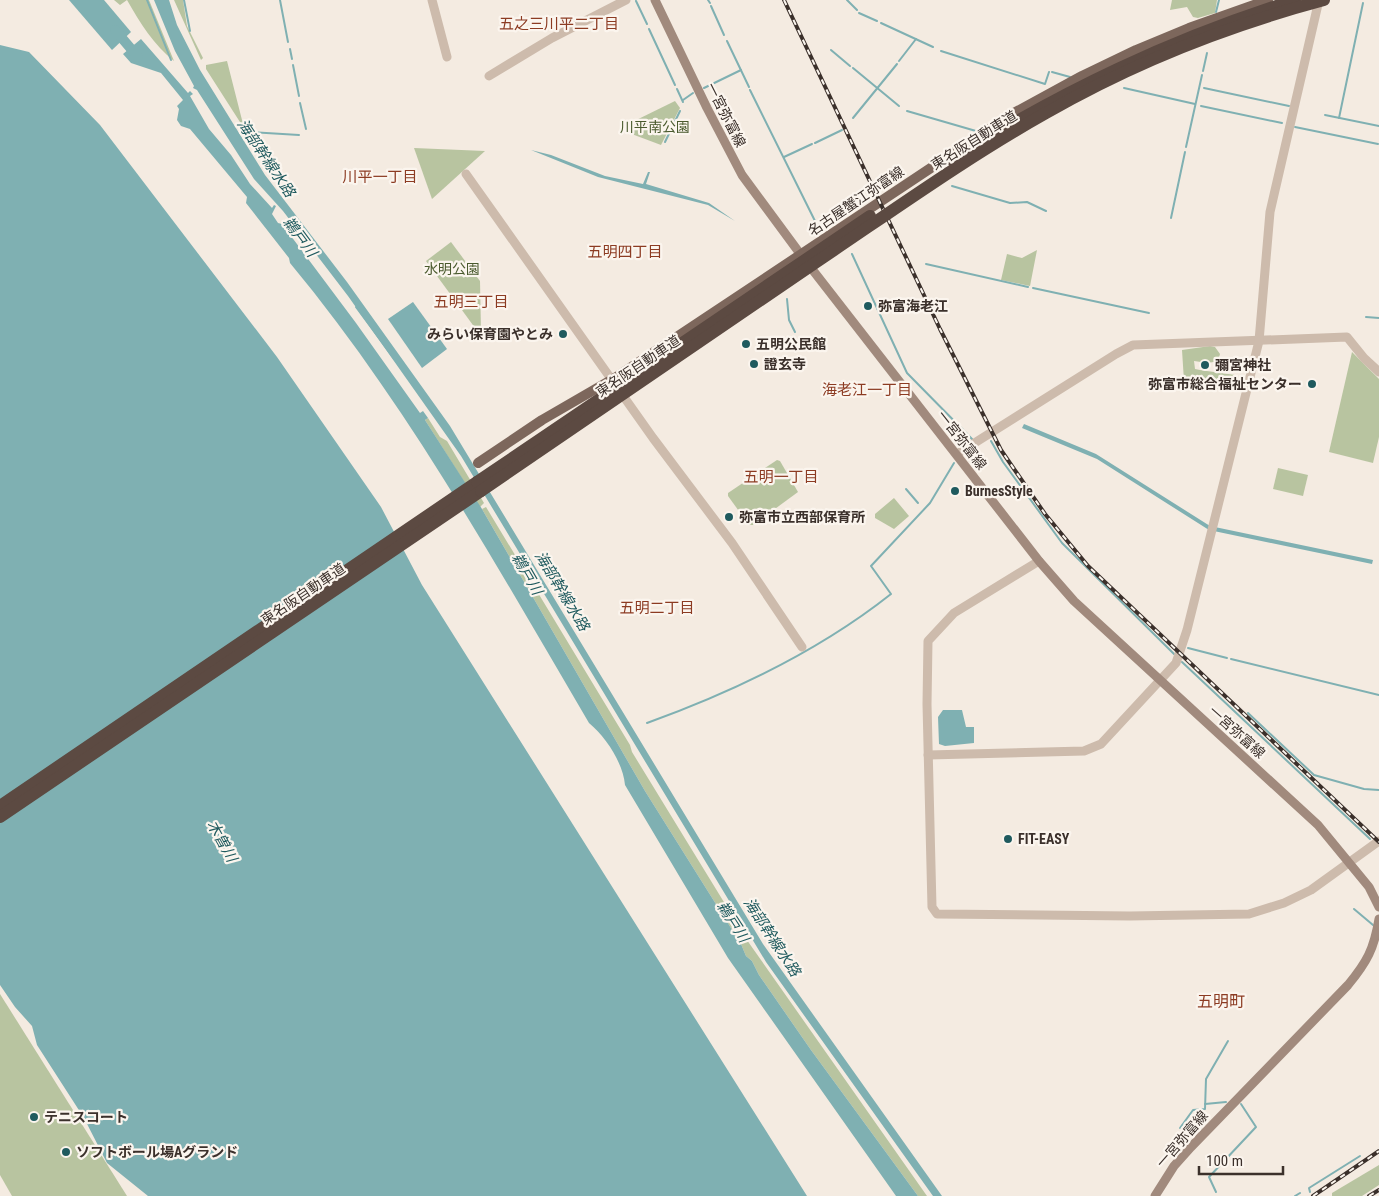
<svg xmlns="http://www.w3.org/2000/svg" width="1379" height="1196" font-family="'Roboto Condensed','Noto Sans JP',sans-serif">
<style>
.green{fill:#b8c4a0}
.water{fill:#7fb0b2}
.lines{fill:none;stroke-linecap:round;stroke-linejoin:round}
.stream{stroke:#7fb0b2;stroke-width:2}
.river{stroke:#7fb0b2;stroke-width:10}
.tertiary{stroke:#cdbbac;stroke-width:9}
.secondary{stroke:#a18a7d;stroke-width:9}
.primary{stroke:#7d675c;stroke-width:10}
.motorway{stroke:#5c4a42;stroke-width:12}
.rail-casing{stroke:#3b302b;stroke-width:4}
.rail{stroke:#fbf5ee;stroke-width:2;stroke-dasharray:5.5;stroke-linecap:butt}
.motorway-bridge{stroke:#5c4a42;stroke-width:12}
.poi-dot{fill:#1f5a5e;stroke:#fbf5ee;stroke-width:2}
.labels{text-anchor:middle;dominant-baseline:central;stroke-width:4.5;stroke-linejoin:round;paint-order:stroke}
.street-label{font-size:14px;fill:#3b302b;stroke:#fbf5ee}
.park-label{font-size:14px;fill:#4a5a2e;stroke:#fbf5ee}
.poi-label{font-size:14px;font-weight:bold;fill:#3b302b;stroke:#fbf5ee;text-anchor:start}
.neighbourhood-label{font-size:15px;fill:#8c3b22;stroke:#fbf5ee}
.water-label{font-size:15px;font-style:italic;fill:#1f5a5e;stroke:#fbf5ee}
.quarter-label{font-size:16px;fill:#8c3b22;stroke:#fbf5ee}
</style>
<rect width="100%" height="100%" fill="#f4ebe1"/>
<!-- green -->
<g class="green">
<path d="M114 0H149L174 61C154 45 140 23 127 0L120 5Z"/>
<polygon points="174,0 183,0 187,26 203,58 201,60"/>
<polygon points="1172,0 1217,0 1215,13 1198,18 1193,17 1187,7 1170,10"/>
<polygon points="227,61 242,120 251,131 247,133 206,69 206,65"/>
<polygon points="675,101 680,108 661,145 621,130 620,128"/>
<polygon points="414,148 485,151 432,199"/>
<polygon points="451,242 480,281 481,332 478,332 426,261"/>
<polygon points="1037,250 1030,286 1001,280 1007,254 1022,258"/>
<polygon points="1210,346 1215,347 1220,354 1218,361 1208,363 1194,361 1195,369 1200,370 1235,375 1223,390 1184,381 1182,350"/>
<polygon points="1352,352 1379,379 1379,437 1373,463 1329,452"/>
<polygon points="428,418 440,437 447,441 484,503 480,507 425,420"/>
<polygon points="777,460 780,461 798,492 753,525 749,525 728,496 728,493"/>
<polygon points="1278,468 1308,475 1303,496 1273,489"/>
<polygon points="894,498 909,516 894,529 875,518 875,514"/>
<polygon points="486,507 630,745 632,752 749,943 927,1196 918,1196 811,1050 759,975 752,961 746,956 741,944 645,791 482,509"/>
<polygon points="0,994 127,1196 12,1196 0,1175"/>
<polygon points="1379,1165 1379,1185 1362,1196 1332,1196 1332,1193"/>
</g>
<!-- water -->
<g class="water">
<polygon points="69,0 104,0 131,32 112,50"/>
<polygon points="154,0 169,0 177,25 200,70 265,175 347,282 450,426 763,944 942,1196 933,1196 766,962 461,456 348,296 283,211 254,179 197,90 193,88 194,86 175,51"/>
<path d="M141 39 188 93 190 91 193 94 190 96 209 129 231 155 250 184 272 208 274 205 276 206 272 214 278 223 282 224 356 323 420 413 423 411 428 418 425 420 482 509 645 791 741 944 746 956 752 961 759 975 811 1050 918 1196H896L728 958 625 785C623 763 606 737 589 723 496 565 407 404 290 263L289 258 246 203 247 197 190 129 181 126 177 120 179 109 177 106 183 100 161 73 131 63 123 54Z"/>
<polygon points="0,45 29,52 100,125 277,357 381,507 422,585 807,1196 148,1196 107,1163 84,1118 37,1045 32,1026 15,1007 0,985"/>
<polygon points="531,150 551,155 605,176 643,184 648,172 650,172 646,184 709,203 735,221 708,205 598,177"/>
<polygon points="413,302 447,349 422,368 388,319"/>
<polygon points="1024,424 1096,454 1210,526 1373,560 1372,564 1209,530 1097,459 1022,428"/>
<polygon points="943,710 962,710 966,727 974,727 974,743 945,746 939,744 938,717"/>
</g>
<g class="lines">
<!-- stream -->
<g class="stream">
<polyline points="147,0 171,60"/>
<polyline points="184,0 190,31"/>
<polyline points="280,0 288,42"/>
<polyline points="708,0 710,3"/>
<polyline points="847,0 857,10"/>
<polyline points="636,1 647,24"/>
<polyline points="711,6 724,35"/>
<polyline points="1216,12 1219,0"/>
<polyline points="859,13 877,21"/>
<polyline points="881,23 933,47"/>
<polyline points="649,29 675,85"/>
<polyline points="727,41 749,87"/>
<polyline points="290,49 292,59"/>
<polyline points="831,50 850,66"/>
<polyline points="941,51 1045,84 1049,72"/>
<polyline points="899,61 916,39"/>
<polyline points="293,65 299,96"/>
<polyline points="853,68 899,106"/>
<polyline points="1203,71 1207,53"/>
<polyline points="1052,72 1070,77"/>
<polyline points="704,88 741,70"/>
<polyline points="1124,88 1195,104"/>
<polyline points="1204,88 1289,106"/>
<polyline points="677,89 683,102"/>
<polyline points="750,90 816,223"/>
<polyline points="683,100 693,93"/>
<polyline points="300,103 306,129"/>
<polyline points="1201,106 1282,123"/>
<polyline points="907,111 976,131"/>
<polyline points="1325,115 1379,126"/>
<polyline points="853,118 897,64"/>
<polyline points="1339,118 1363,3"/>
<polyline points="1295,127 1378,144"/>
<polyline points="251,132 299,135"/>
<polyline points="665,142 680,111"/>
<polyline points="815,143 842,130"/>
<polyline points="1186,147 1202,75"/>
<polyline points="784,157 812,144"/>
<polyline points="952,186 1010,203 1027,202 1046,211"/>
<polyline points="1171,218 1185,152"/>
<polyline points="852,254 907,373 972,439"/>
<polyline points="926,264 1028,287"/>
<polyline points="1033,288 1149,313"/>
<polyline points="787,299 789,320 795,332"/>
<polyline points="356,307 395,360"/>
<polyline points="1366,317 1379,318"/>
<polyline points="991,441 1003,462 1062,543 1174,654"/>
<polyline points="906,489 918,503"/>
<polyline points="1188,648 1227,658"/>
<polyline points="1231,659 1379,695"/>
<polyline points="1182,662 1370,839"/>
<polyline points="1248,713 1314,775 1364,789 1379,790"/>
<path d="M647 723C733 692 819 651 891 594L871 566 930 503 954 463"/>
<polyline points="1354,909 1373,925"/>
<polyline points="1205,1104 1226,1102"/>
<polyline points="1180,1128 1193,1110 1205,1109 1206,1079 1228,1041"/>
<polyline points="1162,1162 1176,1135"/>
<polyline points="1216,1192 1209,1177 1256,1127 1241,1104"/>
<polyline points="1310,1192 1309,1188 1360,1156"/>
<polyline points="1295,1196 1300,1193"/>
</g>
<!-- river -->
<polyline class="river" points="115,30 138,57"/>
<!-- tertiary -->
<g class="tertiary">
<polyline points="432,0 447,57"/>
<polyline points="489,76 552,38 626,0"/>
<polyline points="466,174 653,438 732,543 802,647"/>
<polyline points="957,454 1116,354 1133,345 1347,337 1364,358 1379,372"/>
<polyline points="1039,561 954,613 928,641 927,704 932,907 937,914 1130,916 1249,914 1284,903 1311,890 1379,841"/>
<polyline points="928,755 1084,751 1101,744 1176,663 1187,630 1259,341 1270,212 1319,0"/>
</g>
<!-- secondary -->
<g class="secondary">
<polyline points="655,0 707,108 742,175 801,255 1039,561 1074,601 1318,825 1369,887 1379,907"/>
<path d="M1155 1196 1174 1166 1191 1147 1348 985C1367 962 1374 949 1379 919"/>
</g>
<!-- primary -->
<polyline class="primary" points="478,463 542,420 618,376 1012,114 1082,76 1136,50 1189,28 1268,0"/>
<!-- motorway -->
<g class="motorway">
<path d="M952 160C1062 91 1171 39 1295 0"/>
<polyline points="0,806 477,482"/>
<polyline points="0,817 481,491"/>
</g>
<!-- rail casing -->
<g class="rail-casing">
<g id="rail">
<polyline points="784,0 940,329 1001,450 1045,514 1088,566 1379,842"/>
<polyline points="1313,1196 1379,1151"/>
<polyline points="1369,1196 1379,1190"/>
</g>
</g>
<!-- rail -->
<use href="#rail" class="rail"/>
<!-- motorway-bridge -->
<g class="motorway-bridge">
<polyline points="477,482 870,216"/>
<path d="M481 491C593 415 704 339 815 263 891 212 966 158 1046 113 1133 63 1227 26 1324 0"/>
</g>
</g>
<!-- markers -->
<g class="poi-dot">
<circle cx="868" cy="306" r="5"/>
<circle cx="563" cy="334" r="5"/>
<circle cx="746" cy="344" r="5"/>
<circle cx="754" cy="364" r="5"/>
<circle cx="1205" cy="365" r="5"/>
<circle cx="1312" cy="384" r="5"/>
<circle cx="955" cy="491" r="5"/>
<circle cx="729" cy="517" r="5"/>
<circle cx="1008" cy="839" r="5"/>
<circle cx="34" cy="1117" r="5"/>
<circle cx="66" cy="1152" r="5"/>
</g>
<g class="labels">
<!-- street labels -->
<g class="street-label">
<text transform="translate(726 115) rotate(63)">一宮弥富線</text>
<text transform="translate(974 140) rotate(-32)">東名阪自動車道</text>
<text transform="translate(856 201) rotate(-34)">名古屋蟹江弥富線</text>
<text transform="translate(638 366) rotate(-34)">東名阪自動車道</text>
<text transform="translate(962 440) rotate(52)">一宮弥富線</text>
<text transform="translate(303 594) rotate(-34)">東名阪自動車道</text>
<text transform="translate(1237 732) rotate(42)">一宮弥富線</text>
<text transform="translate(1182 1139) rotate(-49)">一宮弥富線</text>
</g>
<!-- park labels -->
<g class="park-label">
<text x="655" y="127">川平南公園</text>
<text x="452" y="269">水明公園</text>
</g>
<!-- poi labels -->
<g class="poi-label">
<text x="878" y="306">弥富海老江</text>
<text x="553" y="334" text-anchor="end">みらい保育園やとみ</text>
<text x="756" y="344">五明公民館</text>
<text x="764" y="364">證玄寺</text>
<text x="1215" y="365">彌宮神社</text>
<text x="1302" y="384" text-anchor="end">弥富市総合福祉センター</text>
<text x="965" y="491">BurnesStyle</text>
<text x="739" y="517">弥富市立西部保育所</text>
<text x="1018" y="839">FIT-EASY</text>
<text x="44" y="1117">テニスコート</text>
<text x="76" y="1152">ソフトボール場Aグランド</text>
</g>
<!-- neighbourhood labels -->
<g class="neighbourhood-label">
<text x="559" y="24">五之三川平二丁目</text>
<text x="380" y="177">川平一丁目</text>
<text x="625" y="252">五明四丁目</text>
<text x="471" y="302">五明三丁目</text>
<text x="867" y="390">海老江一丁目</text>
<text x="781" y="477">五明一丁目</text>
<text x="657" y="608">五明二丁目</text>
</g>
<!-- water labels -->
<g class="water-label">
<text transform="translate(266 158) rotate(56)">海部幹線水路</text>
<text transform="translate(300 237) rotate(53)">鵜戸川</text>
<text transform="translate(527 574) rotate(60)">鵜戸川</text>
<text transform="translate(562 591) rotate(59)">海部幹線水路</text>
<text transform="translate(222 841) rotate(61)">木曽川</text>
<text transform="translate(733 922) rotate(57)">鵜戸川</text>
<text transform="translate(772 937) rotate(57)">海部幹線水路</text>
</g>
<!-- quarter labels -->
<g class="quarter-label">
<text x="1221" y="1001">五明町</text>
</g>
</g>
<!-- scale -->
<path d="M1199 1166v8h84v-8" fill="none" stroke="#3b302b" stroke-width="2.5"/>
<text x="1206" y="1166" font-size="15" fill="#3b302b" stroke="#fbf5ee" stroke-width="4" paint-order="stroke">100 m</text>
</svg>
